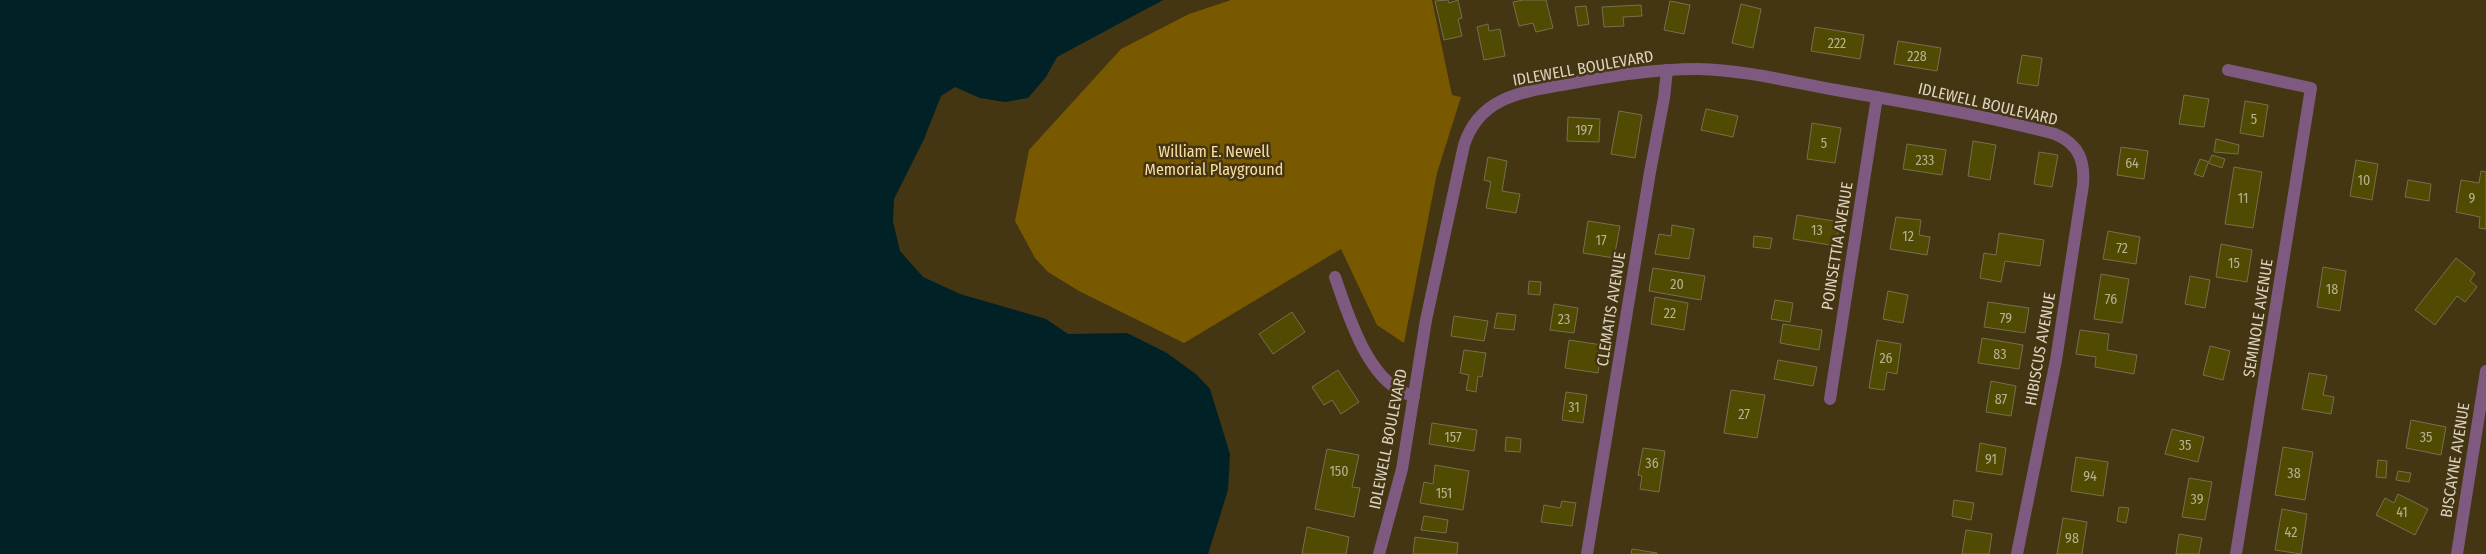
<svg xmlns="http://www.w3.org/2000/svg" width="2486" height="554" font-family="'Fira Sans Condensed',sans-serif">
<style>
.green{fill:#795900}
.water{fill:#002125}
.building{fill:#504a03;stroke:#74714c}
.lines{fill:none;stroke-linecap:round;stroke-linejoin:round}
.street{stroke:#7e5a80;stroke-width:12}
.labels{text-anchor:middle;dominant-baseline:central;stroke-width:5;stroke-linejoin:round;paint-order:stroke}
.number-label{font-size:14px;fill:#b9b192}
.street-label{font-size:16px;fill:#dcd3c1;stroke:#443513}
.park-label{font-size:16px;fill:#fbdea4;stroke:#443513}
</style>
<rect width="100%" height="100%" fill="#443513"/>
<!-- green -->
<polygon class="green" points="1231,0 1432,0 1452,95 1461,97 1437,173 1404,343 1377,325 1341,249 1184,343 1079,291 1048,272 1035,258 1015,221 1029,150 1121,49 1189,14"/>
<!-- water -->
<polygon class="water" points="0,0 1163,0 1057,57 1046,77 1028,98 1005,102 980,98 955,87 941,96 924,139 894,199 893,222 900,251 923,277 960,294 1046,319 1068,334 1127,333 1167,353 1197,375 1210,389 1230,454 1228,490 1208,554 0,554"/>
<!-- building -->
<g class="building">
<polygon points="1448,0 1449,3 1458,0 1462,18 1458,19 1462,36 1444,40 1435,1"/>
<polygon points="1523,0 1546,0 1553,28 1536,32 1533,23 1519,26 1513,2"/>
<polygon points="1670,1 1690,5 1684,34 1664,30"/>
<polygon points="1741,4 1761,9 1753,48 1732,43"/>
<polygon points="1641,5 1642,16 1623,17 1624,26 1604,27 1602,7"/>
<polygon points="1586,6 1589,24 1578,26 1575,7"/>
<polygon points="1488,24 1489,31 1500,29 1505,56 1484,60 1477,27"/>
<polygon points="1815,27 1864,35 1860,59 1811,51"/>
<polygon points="1898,41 1941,48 1937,71 1894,64"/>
<polygon points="2022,55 2042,58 2038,86 2017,83"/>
<polygon points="2184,95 2209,99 2204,127 2179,124"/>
<polygon points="2245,101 2268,105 2263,137 2240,133"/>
<polygon points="1706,109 1738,116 1733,137 1701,130"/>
<polygon points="1619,111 1642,115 1635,158 1611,154"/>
<polygon points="1568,117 1600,119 1599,142 1567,141"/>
<polygon points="1812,123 1841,128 1835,163 1807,159"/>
<polygon points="2216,139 2239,145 2238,154 2214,152"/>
<polygon points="1973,141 1996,145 1990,180 1968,176"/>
<polygon points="1907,144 1946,150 1942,175 1903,169"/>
<polygon points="2121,147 2148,151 2144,179 2117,175"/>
<polygon points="2039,152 2058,155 2052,187 2034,184"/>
<polygon points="2212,155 2225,159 2222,168 2208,163 2203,177 2194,174 2200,159 2209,162"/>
<polygon points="1488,157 1507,161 1502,191 1520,194 1516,213 1486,208 1491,182 1484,180"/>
<polygon points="2356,160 2378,164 2372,200 2350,196"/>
<polygon points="2234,167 2262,172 2253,228 2225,224"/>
<polygon points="2481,171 2486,172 2486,229 2479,228 2480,217 2456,212 2461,180 2479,183"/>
<polygon points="2408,180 2431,184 2429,201 2405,197"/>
<polygon points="1797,215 1840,222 1836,246 1793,239"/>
<polygon points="1896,217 1921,220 1919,235 1930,237 1927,255 1890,249"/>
<polygon points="1588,221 1620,226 1614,258 1583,253"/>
<polygon points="1672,225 1694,229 1689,259 1655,254 1659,234 1671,236"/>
<polygon points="2108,231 2140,237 2136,264 2103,259"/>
<polygon points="1999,233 2044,240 2040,266 2005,261 2001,282 1980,278 1984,253 1996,255"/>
<polygon points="1754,236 1772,238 1770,249 1753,247"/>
<polygon points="2221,244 2252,250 2247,282 2216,277"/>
<polygon points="2456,258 2475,273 2470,281 2477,287 2465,302 2457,296 2435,325 2415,310"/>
<polygon points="2323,267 2346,271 2340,311 2317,307"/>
<polygon points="1653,268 1705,276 1701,300 1649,291"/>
<polygon points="2101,274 2129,279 2122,323 2094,319"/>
<polygon points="2190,276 2210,280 2205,308 2185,304"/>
<polygon points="1529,281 1541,282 1540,295 1528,294"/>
<polygon points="1888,291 1908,295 1903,323 1883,319"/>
<polygon points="1655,297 1688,303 1684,330 1651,324"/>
<polygon points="1775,300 1793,303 1790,322 1771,319"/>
<polygon points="1988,302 2029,308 2025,333 1984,327"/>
<polygon points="1554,304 1578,308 1574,333 1550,330"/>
<polygon points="1292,312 1305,332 1273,354 1259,334"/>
<polygon points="1497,313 1516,315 1514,330 1494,328"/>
<polygon points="1454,316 1488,321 1484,341 1451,336"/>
<polygon points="1783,324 1822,330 1819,350 1780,343"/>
<polygon points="2080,330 2109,334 2107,350 2137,355 2134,374 2095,367 2096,357 2076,354"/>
<polygon points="1982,338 2023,345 2019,369 1978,363"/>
<polygon points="1569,340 1602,345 1598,373 1565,368"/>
<polygon points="1877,340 1901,344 1897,374 1887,372 1884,390 1869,388"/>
<polygon points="2210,346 2230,351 2223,380 2203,375"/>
<polygon points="1464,350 1486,353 1482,377 1478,376 1476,392 1466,390 1469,375 1460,373"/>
<polygon points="1778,360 1817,367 1813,386 1774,379"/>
<polygon points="1338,370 1359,402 1341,414 1332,400 1324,405 1312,387"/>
<polygon points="2309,373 2327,376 2323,395 2334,397 2331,414 2302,409"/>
<polygon points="1991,381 2016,386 2011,416 1986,412"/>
<polygon points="1731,390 1765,395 1757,438 1724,433"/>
<polygon points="1566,392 1587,395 1583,423 1562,420"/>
<polygon points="2411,420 2446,427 2441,455 2406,448"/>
<polygon points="1432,423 1477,430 1474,451 1429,444"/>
<polygon points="2172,429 2204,437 2198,462 2165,454"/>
<polygon points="1506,437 1521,439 1520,452 1505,451"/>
<polygon points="1980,443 2006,448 2002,475 1976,471"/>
<polygon points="2283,447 2313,452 2305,500 2275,495"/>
<polygon points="1643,448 1665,451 1659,492 1640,489 1642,476 1638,475"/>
<polygon points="1327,449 1359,455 1352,487 1360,488 1354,517 1315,509"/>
<polygon points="2076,457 2108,462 2103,496 2071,491"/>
<polygon points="2378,460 2387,461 2386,478 2376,477"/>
<polygon points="1435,465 1469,471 1463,510 1420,503 1424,482 1433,484"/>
<polygon points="2398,471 2411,473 2409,482 2396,480"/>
<polygon points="2189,478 2212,482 2205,520 2182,517"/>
<polygon points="2398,494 2428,509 2415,535 2376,515 2385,498 2394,503"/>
<polygon points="1954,500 1974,503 1971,520 1952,516"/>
<polygon points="1562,501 1576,503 1572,526 1541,522 1544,505 1560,508"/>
<polygon points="2119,507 2129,508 2126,523 2117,521"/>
<polygon points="2282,509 2307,514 2301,554 2275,550"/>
<polygon points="1424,516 1448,520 1446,533 1421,530"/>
<polygon points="2063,518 2087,522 2082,554 2057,554"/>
<polygon points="1307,527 1349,537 1346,554 1302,554"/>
<polygon points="1966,530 1992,534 1989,554 1962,554"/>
<polygon points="2179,534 2202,538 2199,554 2176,554"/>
<polygon points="1415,537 1458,543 1457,554 1413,554"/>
<polygon points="1632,549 1657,553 1657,554 1631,554"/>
</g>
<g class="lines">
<!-- street -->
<g class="street">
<polyline points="2228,70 2311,88 2236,554"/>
<path d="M1335 277C1348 314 1369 387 1414 396"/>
<polyline points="1830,399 1877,97"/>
<path d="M1379 554 1402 469 1426 320 1464 145C1480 96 1523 92 1567 84 1611 76 1654 69 1698 69 1745 70 1791 82 1836 90 1910 103 1983 115 2055 134 2079 144 2085 161 2083 185L2056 360 2017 554"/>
<polyline points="1587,554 1650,172 1664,98 1667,70"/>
<polyline points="2457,554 2486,371"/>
</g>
</g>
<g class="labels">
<!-- number labels -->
<g class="number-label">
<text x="1837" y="43">222</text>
<text x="1917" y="56">228</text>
<text x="2254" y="119">5</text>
<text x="1584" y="130">197</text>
<text x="1824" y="143">5</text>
<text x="1925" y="160">233</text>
<text x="2132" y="163">64</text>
<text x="2364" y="180">10</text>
<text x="2243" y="198">11</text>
<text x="2472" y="198">9</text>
<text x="1817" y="230">13</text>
<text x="1908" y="236">12</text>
<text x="1601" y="240">17</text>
<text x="2122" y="248">72</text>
<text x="2234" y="263">15</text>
<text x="1677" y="284">20</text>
<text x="2332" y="289">18</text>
<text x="2111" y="299">76</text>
<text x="1670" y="313">22</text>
<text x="2006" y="318">79</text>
<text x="1564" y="319">23</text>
<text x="2000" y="354">83</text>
<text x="1886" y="358">26</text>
<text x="2001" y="399">87</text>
<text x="1574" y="407">31</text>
<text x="1744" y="414">27</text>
<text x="1453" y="437">157</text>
<text x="2426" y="437">35</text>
<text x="2185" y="445">35</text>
<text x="1991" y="459">91</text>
<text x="1652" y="463">36</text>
<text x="1339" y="471">150</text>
<text x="2294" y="473">38</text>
<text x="2090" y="476">94</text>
<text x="1444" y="493">151</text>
<text x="2197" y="499">39</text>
<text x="2402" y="512">41</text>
<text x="2291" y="532">42</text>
<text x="2072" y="538">98</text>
</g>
<!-- street labels -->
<g class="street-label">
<text transform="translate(1583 68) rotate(-10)">IDLEWELL BOULEVARD</text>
<text transform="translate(1988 104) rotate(13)">IDLEWELL BOULEVARD</text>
<text transform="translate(1837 246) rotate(-81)">POINSETTIA AVENUE</text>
<text transform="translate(1611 309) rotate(-81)">CLEMATIS AVENUE</text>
<text transform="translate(2258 318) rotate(-81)">SEMINOLE AVENUE</text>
<text transform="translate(2040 349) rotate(-80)">HIBISCUS AVENUE</text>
<text transform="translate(1388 439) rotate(-79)">IDLEWELL BOULEVARD</text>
<text transform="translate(2455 460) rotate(-81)">BISCAYNE AVENUE</text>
</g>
<!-- park labels -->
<g class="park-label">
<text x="1214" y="151">William E. Newell<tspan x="1214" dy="18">Memorial Playground</tspan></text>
</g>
</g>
</svg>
